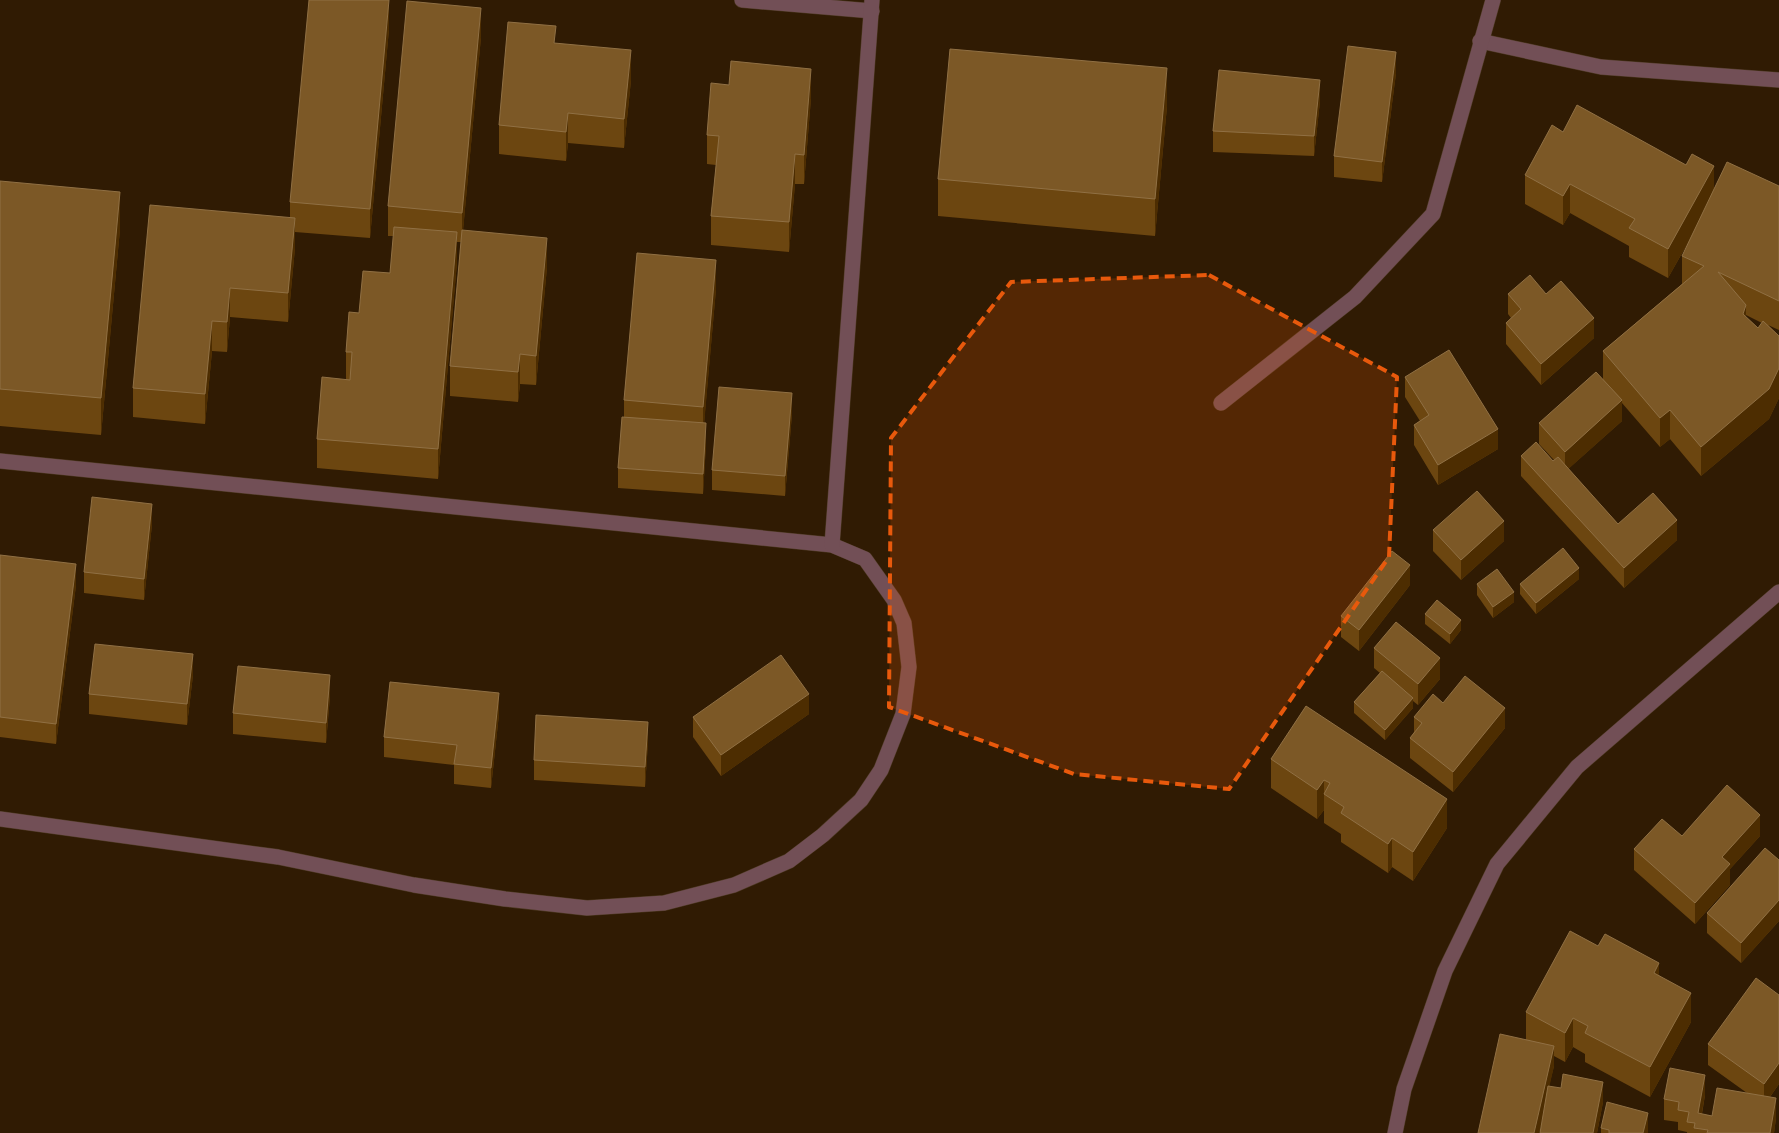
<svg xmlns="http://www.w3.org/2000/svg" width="1779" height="1133" font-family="'Noto Sans',sans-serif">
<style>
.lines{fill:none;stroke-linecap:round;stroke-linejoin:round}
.lane-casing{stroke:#4d3922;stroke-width:16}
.street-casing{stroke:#4d3922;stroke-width:16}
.lane{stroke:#724f56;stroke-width:15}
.street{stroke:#724f56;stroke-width:15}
.wall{fill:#6c4610;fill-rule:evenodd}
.shaded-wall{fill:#4d2d01}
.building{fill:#7c5826;stroke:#907044}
.marked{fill:#e8590c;fill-opacity:0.2;stroke:#e8590c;stroke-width:4;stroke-dasharray:10 6;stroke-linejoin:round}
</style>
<rect width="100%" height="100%" fill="#301b03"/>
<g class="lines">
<!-- lane casing -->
<g class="lane-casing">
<polyline id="lane" points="1480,41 1601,67 1779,80"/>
</g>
<!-- street casing -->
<g class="street-casing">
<g id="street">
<polyline points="742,0 872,11"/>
<polyline points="1221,403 1355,297 1433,214 1493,0"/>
<polyline points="0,461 832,545 865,559 894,600 904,623 909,667 903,714 881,770 861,800 823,835 789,861 734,885 664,903 587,908 505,899 414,885 278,857 0,819"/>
<polyline points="832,545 872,0"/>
<polyline points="1395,1133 1404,1089 1445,971 1497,864 1577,767 1779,592"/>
</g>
</g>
<!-- lane -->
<use href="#lane" class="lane"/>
<!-- street -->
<use href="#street" class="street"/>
</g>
<!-- wall -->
<g class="wall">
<polygon points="389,29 370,238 295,232 295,248 288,322 230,317 227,352 212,351 205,424 133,417 133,388 290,218 290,202"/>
<polygon points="481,37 463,230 547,267 536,385 520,384 518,402 450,396 450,366 461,242 457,242 457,262 438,479 317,468 317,439 346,379 346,352 359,313 390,273 394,236 388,236 388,206"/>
<polygon points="556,43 631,80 624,148 568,143 566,161 499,154 499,125"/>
<polygon points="1396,73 1382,182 1334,177 1334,156"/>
<polygon points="811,98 804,184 795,184 789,252 711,245 711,216 716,165 707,164 707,135"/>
<polygon points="1320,101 1314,156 1213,152 1213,131"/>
<polygon points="1167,106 1155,236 938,216 938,179"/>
<path d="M1563 132 1714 189 1779 186V330L1768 325 1779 336V398L1769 419 1701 476 1670 439 1660 447 1622 403V421L1568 469 1618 524 1677 540 1624 588 1521 476V456L1553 461 1554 460 1539 444V423L1603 379V351L1682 284V256L1694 232 1668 278 1629 257V246L1570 213 1563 225 1525 204V175ZM1746 315 1762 323 1758 328 1746 317Z"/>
<polygon points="0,181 120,229 101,435 0,426"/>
<polygon points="716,289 704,423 706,444 703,494 618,488 618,468 624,418 624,400"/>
<polygon points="1508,294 1546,294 1594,338 1541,385 1506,344 1506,323 1511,318 1508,314"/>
<polygon points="1405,377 1498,449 1438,485 1414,445 1414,425 1420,421 1405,397"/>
<polygon points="792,414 785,496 712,490 712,470"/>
<polygon points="152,524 144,600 84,593 84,572"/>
<polygon points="1433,530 1504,541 1461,580 1433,551"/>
<polygon points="0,555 76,585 56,744 0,737"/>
<polygon points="1579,579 1536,614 1520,594 1520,584"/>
<polygon points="1477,584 1514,602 1493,618 1477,595"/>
<polygon points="1410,585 1359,651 1341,637 1341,616"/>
<polygon points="1425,614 1461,630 1450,644 1425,624"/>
<polygon points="1374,648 1440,679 1418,705 1413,701 1413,708 1385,740 1354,713 1354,702 1380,673 1374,668"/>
<polygon points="193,675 187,725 89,714 89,694"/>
<polygon points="330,696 326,743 233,734 233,713"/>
<polygon points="1443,703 1505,728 1453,792 1410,758 1410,738 1414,732 1414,717"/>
<polygon points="499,714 491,788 454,784 454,765 384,757 384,737"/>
<polygon points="809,714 721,776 693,737 693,717"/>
<polygon points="648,742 645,787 534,780 534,760"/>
<polygon points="1271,759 1447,828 1413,881 1392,867 1388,873 1341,842 1341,834 1324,823 1324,810 1317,819 1271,788"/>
<polygon points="1760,836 1730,869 1730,885 1695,924 1634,870 1634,849"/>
<polygon points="1779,860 1779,921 1741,963 1707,933 1707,913"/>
<polygon points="1598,946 1659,975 1691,1022 1650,1097 1585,1062 1585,1054 1573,1047 1565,1062 1554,1056 1554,1066 1549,1086 1603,1102 1597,1133 1540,1133 1546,1101 1539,1133 1478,1133 1526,1039 1526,1012"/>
<polygon points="1779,995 1779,1084 1770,1097 1776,1118 1774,1133 1687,1133 1687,1132 1678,1130 1678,1122 1664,1120 1664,1099 1705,1095 1702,1114 1712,1116 1747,1093 1708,1065 1708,1044"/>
<polygon points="1601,1128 1648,1133 1601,1133"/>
</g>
<!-- shaded-wall -->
<g class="shaded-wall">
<polygon points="389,0 389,29 370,238 370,209"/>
<polygon points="481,8 481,37 462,242 462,213"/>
<polygon points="631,50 631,80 624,148 624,119"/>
<polygon points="1396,52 1396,73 1382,182 1382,162"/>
<polygon points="1167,68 1167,106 1155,236 1155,199"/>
<polygon points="811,69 811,98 804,184 804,155"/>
<polygon points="1320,80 1320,101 1314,156 1314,136"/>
<polygon points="568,113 568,143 566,161 566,132"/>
<polygon points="795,154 795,184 789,252 789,222"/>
<polygon points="1714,166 1714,196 1668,278 1668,249"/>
<polygon points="1570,184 1570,213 1563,225 1563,196"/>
<polygon points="120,192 120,229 101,435 101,398"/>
<polygon points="295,218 295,248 288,322 288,293"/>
<polygon points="457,232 457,262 438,479 438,449"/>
<polygon points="547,238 547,267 536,385 536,356"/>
<polygon points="716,260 716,289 703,437 703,407"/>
<polygon points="230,288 230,317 227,352 227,322"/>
<polygon points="1746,305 1746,334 1743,314"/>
<polygon points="1594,318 1594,338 1541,385 1541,364"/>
<polygon points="212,321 212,351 205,424 205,394"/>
<polygon points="520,354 520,384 518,402 518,372"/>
<polygon points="1779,368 1779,398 1769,419 1701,476 1701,447"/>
<polygon points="792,393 792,414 785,496 785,476"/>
<polygon points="1622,400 1622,421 1565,472 1565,452"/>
<polygon points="1670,410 1670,439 1660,447 1660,418"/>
<polygon points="706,423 706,444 703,494 703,474"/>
<polygon points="1498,429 1498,449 1438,485 1438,465"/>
<polygon points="152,504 152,524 144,600 144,579"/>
<polygon points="1677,520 1677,540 1624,588 1624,568"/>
<polygon points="1504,521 1504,541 1461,580 1461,560"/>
<polygon points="76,564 76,585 56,744 56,724"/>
<polygon points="1410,565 1410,585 1359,651 1359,630"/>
<polygon points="1579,568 1579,579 1536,614 1536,603"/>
<polygon points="1514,592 1514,602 1493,618 1493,607"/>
<polygon points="1461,620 1461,630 1450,644 1450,634"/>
<polygon points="193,654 193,675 187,725 187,704"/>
<polygon points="1440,658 1440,679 1418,705 1418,684"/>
<polygon points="330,675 330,696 326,743 326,723"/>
<polygon points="499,693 499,714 491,788 491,768"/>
<polygon points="809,694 809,714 721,776 721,755"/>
<polygon points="1413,698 1413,708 1385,740 1385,730"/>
<polygon points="1505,708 1505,728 1453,792 1453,772"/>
<polygon points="648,722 648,742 645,787 645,767"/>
<polygon points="1324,780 1324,810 1317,819 1317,790"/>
<polygon points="1447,799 1447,828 1413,881 1413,852"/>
<polygon points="1760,815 1760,836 1730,869 1730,885 1695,924 1695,903 1722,857"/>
<polygon points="1392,838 1392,867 1388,873 1388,844"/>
<polygon points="1779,900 1779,921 1741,963 1741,943"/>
<polygon points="1659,963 1659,993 1654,973"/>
<polygon points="1691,993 1691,1022 1650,1097 1650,1067"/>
<polygon points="1573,1018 1573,1047 1565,1062 1565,1033"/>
<polygon points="1554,1046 1554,1066 1539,1133 1534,1133"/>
<polygon points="1779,1063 1779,1084 1764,1105 1764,1084"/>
<polygon points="1705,1075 1705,1095 1699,1128 1698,1113"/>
<polygon points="1603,1082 1603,1102 1597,1133 1593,1133"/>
<polygon points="1776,1098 1776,1118 1774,1133 1770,1133"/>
<polygon points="1648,1113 1648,1133 1643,1133"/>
</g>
<!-- building -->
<g class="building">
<polygon points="309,0 389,0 370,209 290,202"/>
<polygon points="407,1 481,8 462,213 388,206"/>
<polygon points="508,22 556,26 554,43 631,50 624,119 568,113 566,132 499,125"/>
<polygon points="1348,46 1396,52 1382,162 1334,156"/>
<polygon points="950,49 1167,68 1155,199 938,179"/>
<polygon points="731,61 811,69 804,155 795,154 789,222 711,216 719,136 707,135 711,83 729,85"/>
<polygon points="1219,70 1320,80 1314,136 1213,131"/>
<polygon points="1577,105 1686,165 1692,154 1714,166 1668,249 1629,228 1635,219 1570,184 1563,196 1525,175 1552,125 1563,132"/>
<polygon points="1727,162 1779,186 1779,301 1718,272 1746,305 1743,314 1758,328 1763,321 1779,336 1779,368 1769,389 1701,447 1670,410 1660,418 1603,351 1704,266 1682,256"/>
<polygon points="0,181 120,192 101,398 0,389"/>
<polygon points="150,205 295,218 288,293 230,288 227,322 212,321 205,394 133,388"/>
<polygon points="394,227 457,232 438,449 317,439 322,377 350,380 352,352 346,352 349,312 359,313 363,271 390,273"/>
<polygon points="462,230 547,238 536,356 520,354 518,372 450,366"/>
<polygon points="637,253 716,260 703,407 624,400"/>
<polygon points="1530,275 1546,294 1561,281 1594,318 1541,364 1506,323 1521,309 1508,294"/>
<polygon points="1449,350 1498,429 1438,465 1414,425 1429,415 1405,377"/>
<polygon points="1596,372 1622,400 1565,452 1539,423"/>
<polygon points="719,387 792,393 785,476 712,470"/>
<polygon points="622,417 706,423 703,474 618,468"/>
<polygon points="1536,442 1553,461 1558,457 1618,524 1653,493 1677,520 1624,568 1521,456"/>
<polygon points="1477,491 1504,521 1461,560 1433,530"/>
<polygon points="92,497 152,504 144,579 84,572"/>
<polygon points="1563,548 1579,568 1536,603 1520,584"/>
<polygon points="1392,551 1410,565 1359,630 1341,616"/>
<polygon points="0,555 76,564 56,724 0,717"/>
<polygon points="1497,569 1514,592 1493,607 1477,584"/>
<polygon points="1437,600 1461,620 1450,634 1425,614"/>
<polygon points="1396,622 1440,658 1418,684 1374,648"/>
<polygon points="95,644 193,654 187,704 89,694"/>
<polygon points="781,655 809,694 721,755 693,717"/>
<polygon points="238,666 330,675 326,723 233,713"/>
<polygon points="1382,671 1413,698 1385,730 1354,702"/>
<polygon points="1465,676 1505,708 1453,772 1410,738 1422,723 1414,717 1433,694 1443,703"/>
<polygon points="390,682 499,693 491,768 454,764 457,745 384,737"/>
<polygon points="1306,706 1447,799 1413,852 1392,838 1388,844 1341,813 1344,807 1324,794 1330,783 1324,780 1317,790 1271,759"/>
<polygon points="536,715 648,722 645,767 534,760"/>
<polygon points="1727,785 1760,815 1722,857 1730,864 1695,903 1634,849 1662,819 1682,836"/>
<polygon points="1765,848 1779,860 1779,900 1741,943 1707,913"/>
<polygon points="1570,931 1598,946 1605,934 1659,963 1654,973 1691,993 1650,1067 1585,1033 1588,1026 1573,1018 1565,1033 1526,1012"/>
<polygon points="1756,978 1779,995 1779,1063 1764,1084 1708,1044"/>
<polygon points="1500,1034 1554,1046 1534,1133 1478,1133"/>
<polygon points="1670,1068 1705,1075 1698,1113 1712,1116 1717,1088 1776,1098 1770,1133 1707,1133 1708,1130 1694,1128 1695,1123 1687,1122 1689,1112 1678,1110 1679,1102 1664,1099"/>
<polygon points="1563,1074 1603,1082 1593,1133 1540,1133 1548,1086 1561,1088"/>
<polygon points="1607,1102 1648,1113 1643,1133 1609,1133 1609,1130 1601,1128"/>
</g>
<!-- marked area -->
<path class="marked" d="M1209 275 1397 377 1389 557 1229 789 1074 774 889 707 891 438 1011 282Z"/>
</svg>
